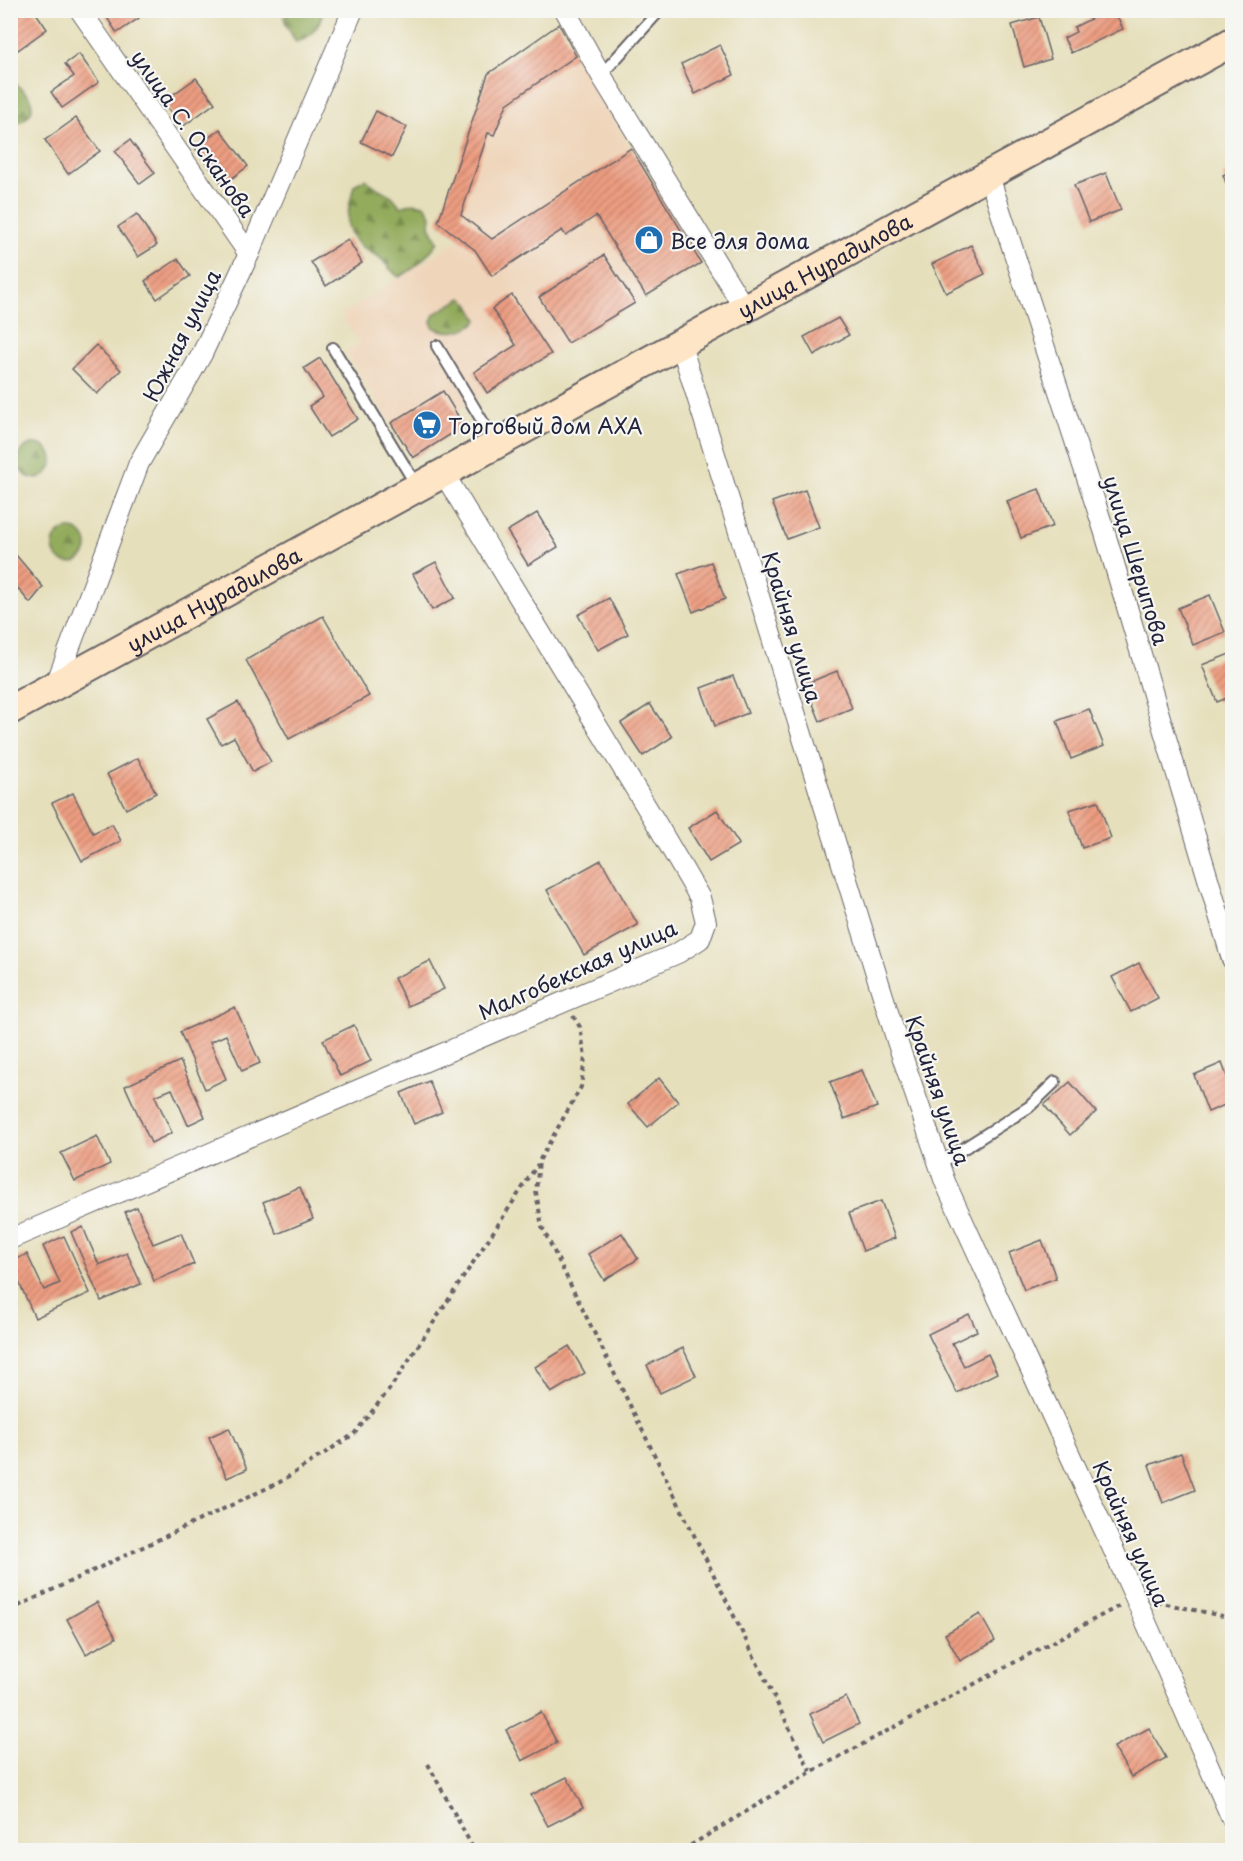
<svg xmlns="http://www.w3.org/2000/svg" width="1243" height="1861" font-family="'Playpen Sans',sans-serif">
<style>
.built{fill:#efd6bb}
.forest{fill:url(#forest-firs);stroke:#5a664c;stroke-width:1.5}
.building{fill:url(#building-hatch)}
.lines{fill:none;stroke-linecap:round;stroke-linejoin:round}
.lane-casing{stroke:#676468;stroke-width:14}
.street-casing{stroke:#676468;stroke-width:22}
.secondary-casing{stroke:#676468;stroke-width:32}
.path{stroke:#676468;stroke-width:4;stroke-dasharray:4.5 4.5;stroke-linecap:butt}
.lane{stroke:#fff;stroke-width:10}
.street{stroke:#fff;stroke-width:20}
.secondary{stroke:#fde5c5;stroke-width:28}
.labels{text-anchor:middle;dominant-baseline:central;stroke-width:4.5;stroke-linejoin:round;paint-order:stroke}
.street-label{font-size:21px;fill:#22223b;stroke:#f6f6f2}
.poi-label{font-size:21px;fill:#22223b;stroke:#f6f6f2;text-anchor:start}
</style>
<defs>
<pattern id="forest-firs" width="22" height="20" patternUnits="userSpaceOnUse" patternTransform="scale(1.5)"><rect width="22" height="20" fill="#93ab5c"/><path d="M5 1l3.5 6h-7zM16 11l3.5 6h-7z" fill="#788b4d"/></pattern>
<pattern id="building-hatch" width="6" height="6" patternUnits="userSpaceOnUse" patternTransform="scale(1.5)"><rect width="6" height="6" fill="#ed9d81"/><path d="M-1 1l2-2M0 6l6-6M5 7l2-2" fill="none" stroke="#c0806b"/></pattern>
</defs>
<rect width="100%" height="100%" fill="#f6f6f2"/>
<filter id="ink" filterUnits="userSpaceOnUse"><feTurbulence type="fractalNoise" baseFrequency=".0167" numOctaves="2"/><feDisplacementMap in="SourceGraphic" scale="12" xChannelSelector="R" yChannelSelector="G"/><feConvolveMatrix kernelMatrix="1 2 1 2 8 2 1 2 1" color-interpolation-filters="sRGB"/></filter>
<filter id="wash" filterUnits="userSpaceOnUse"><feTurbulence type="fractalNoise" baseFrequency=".008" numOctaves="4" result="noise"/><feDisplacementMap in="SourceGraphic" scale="24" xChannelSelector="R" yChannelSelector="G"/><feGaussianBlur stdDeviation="1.35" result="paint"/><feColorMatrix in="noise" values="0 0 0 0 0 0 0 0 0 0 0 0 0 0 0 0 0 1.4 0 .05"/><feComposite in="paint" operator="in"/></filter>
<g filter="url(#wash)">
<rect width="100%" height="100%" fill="#e6dfbb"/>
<!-- built -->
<polygon class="built" points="559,24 631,148 701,263 456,412 464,426 413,458 345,352 359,343 341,315 460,239 438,222 488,74"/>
<!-- forest -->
<g class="forest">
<path d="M292 11H323C320 25 311 38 296 42L286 25 284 17Z"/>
<path d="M10 82H14L31 98C31 99 32 108 32 109 29 118 19 124 11 122Z"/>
<path d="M365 179 379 189 392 196 401 207 413 203 425 205 431 215 430 226 438 242C426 257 416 269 399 277 391 272 386 263 379 257 375 254 370 253 366 250 339 231 348 212 354 185Z"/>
<path d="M462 298 469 304 478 320C467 332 448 335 433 327L431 322 434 314Z"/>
<circle cx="35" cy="461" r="17"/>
<circle cx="70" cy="546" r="17"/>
</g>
<g id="blocks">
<!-- building -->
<g class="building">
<polygon points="21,10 34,10 47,29 18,50 10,39 10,18"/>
<polygon points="102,10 133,10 139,18 117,33"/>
<polygon points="1109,10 1114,10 1123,29 1071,53 1064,38 1076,32 1074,27"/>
<polygon points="1039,17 1051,59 1024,67 1012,25"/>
<polygon points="559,24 576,56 507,104 494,135 488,133 461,215 492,239 631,148 701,263 646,296 596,216 566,236 562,230 492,276 475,250 438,222 488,74"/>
<polygon points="720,45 734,75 695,94 681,64"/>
<polygon points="79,54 99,82 62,108 51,92 74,76 65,64"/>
<polygon points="196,78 215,103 182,127 163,102"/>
<polygon points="376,111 407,127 392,157 361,142"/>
<polygon points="76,118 100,151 68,174 45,140"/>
<polygon points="220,129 248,166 223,185 195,148"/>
<polygon points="130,140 155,173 140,184 115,151"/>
<polygon points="1232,171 1232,199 1223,175"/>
<polygon points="1106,173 1121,210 1089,222 1074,185"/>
<polygon points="137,214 157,245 138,257 118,227"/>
<polygon points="348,239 362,263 326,286 311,262"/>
<polygon points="971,245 985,274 946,293 932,264"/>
<polygon points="604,255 635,303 568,343 539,297"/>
<polygon points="178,259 190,276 157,299 145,281"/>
<polygon points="512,295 551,354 487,393 474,372 516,345 492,309"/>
<polygon points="838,318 849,335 814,355 804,337"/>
<polygon points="96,345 121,370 97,394 72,369"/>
<polygon points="320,358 358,419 329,437 309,406 323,397 304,368"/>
<polygon points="443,391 464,426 413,458 391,423"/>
<polygon points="1039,489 1053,526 1021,538 1007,501"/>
<polygon points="805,490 819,527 787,539 772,502"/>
<polygon points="537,513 558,547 528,565 507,531"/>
<polygon points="10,548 43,587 30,603 10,579"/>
<polygon points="436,562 455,598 432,610 413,574"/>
<polygon points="711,562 725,599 693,612 678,574"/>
<polygon points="1210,595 1225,632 1193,645 1178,608"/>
<polygon points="609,598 628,634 598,650 578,615"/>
<polygon points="323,616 369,696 289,739 246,660"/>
<polygon points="1232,653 1232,696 1217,702 1202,665"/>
<polygon points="837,671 852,708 820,721 805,684"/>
<polygon points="733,676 748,713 715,726 701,688"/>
<polygon points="238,702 271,762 253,772 234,737 221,744 207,719"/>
<polygon points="650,704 672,737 643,756 621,723"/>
<polygon points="1089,709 1104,746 1071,759 1057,721"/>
<polygon points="138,758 156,793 126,809 107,774"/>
<polygon points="73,793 93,833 112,824 121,841 82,861 52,803"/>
<polygon points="1098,801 1111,838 1082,848 1069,810"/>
<polygon points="717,810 739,844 709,862 688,828"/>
<polygon points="601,860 638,925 584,955 547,890"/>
<polygon points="430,961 444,989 408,1006 394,978"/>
<polygon points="1139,963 1158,998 1131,1012 1112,977"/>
<polygon points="235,1007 260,1063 242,1071 226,1035 210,1042 226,1079 205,1089 180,1032"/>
<polygon points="354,1025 371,1061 340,1076 323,1040"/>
<polygon points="180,1061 205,1117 188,1125 172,1089 155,1096 172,1133 151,1143 125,1086"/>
<polygon points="1222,1063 1232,1090 1232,1102 1208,1112 1194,1075"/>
<polygon points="862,1070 877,1107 844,1119 830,1082"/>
<polygon points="659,1078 678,1102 648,1127 628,1104"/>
<polygon points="429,1081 442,1112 414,1124 401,1093"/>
<polygon points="1070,1082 1096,1112 1070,1135 1044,1105"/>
<polygon points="97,1136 110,1164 75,1181 61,1153"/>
<polygon points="300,1187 313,1219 277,1234 263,1202"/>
<polygon points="881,1201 895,1238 863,1251 849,1213"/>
<polygon points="137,1207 153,1244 181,1233 194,1264 154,1281 125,1212"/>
<polygon points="83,1227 99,1265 127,1253 141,1284 101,1301 71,1232"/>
<polygon points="622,1233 638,1259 604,1280 588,1254"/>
<polygon points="64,1236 90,1293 35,1318 10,1262 27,1254 44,1290 60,1283 43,1246"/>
<polygon points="1042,1240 1056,1278 1024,1290 1009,1253"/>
<polygon points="969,1314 977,1331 952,1343 964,1366 988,1354 997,1373 957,1393 928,1334"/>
<polygon points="569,1346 585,1373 551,1393 535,1367"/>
<polygon points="683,1348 696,1376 660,1393 647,1365"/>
<polygon points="229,1428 247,1469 227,1478 209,1437"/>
<polygon points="1181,1453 1195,1490 1163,1503 1149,1465"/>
<polygon points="97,1602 116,1638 86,1654 67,1619"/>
<polygon points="980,1614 995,1641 960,1661 945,1634"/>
<polygon points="846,1697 859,1724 823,1742 810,1714"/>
<polygon points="541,1712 557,1743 522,1761 506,1730"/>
<polygon points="1149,1728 1166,1758 1131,1777 1114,1747"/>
<polygon points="567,1777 583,1808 548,1826 531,1795"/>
</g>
</g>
</g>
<g filter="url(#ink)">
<use href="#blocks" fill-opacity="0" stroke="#676468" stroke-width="1.5"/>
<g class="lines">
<!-- lane casing -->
<g class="lane-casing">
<g id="lane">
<polyline points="601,75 660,10"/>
<polyline points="437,346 495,442"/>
<polyline points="333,348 418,488"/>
<polyline points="939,1164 1029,1107 1055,1082"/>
</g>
</g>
<!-- street casing -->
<g class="street-casing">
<g id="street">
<polyline points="80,10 249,254"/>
<polyline points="565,10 601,75 745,309"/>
<polyline points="989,176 1104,530 1232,959"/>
<polyline points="681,345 897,1041 945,1182 1135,1597 1232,1819"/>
<polyline points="56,684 139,463 202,354 249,254 353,10"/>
<polyline points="10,1239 678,953 700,939 706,922 700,898 658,826 444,474"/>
</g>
</g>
<!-- secondary casing -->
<g class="secondary-casing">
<g id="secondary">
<path id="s1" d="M10 710 1232 42"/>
</g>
</g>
<!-- path -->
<g class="path">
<polyline points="573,1016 580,1027 585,1057 581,1087 539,1161 536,1192 542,1227 811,1772"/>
<polyline points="1157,1602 1232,1618"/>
<polyline points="10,1610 280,1482 354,1434 389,1390 538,1164"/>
<polyline points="428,1764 474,1850"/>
<polyline points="683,1850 811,1772 1119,1606"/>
</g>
<!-- lane -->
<use href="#lane" class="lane"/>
<!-- street -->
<use href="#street" class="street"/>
<!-- secondary -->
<use href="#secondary" class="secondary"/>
</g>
</g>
<!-- icons -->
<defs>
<g id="shop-disc" transform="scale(1.5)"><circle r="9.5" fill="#1f6fb2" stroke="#f6f6f2"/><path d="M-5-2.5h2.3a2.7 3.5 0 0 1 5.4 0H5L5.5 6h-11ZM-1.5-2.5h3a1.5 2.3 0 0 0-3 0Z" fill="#fff"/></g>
<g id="supermarket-disc" transform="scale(1.5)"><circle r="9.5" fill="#1f6fb2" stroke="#f6f6f2"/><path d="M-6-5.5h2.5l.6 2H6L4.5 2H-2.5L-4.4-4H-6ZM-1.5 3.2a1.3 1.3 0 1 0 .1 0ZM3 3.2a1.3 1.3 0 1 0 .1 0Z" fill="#fff"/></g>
</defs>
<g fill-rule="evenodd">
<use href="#shop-disc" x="649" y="240"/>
<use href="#supermarket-disc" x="427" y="425"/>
</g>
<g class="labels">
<!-- street labels -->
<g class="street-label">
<text transform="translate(194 133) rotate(55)">улица С. Осканова</text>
<text stroke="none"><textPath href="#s1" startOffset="928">улица Нурадилова</textPath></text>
<text transform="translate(181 335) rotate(-63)">Южная улица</text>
<text transform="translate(1137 560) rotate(73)">улица Шерипова</text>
<text stroke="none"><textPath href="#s1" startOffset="232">улица Нурадилова</textPath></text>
<text transform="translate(793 627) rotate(73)">Крайняя улица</text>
<text transform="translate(577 969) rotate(-24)">Малгобекская улица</text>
<text transform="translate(939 1090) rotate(71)">Крайняя улица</text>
<text transform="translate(1132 1533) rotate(66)">Крайняя улица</text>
</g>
<!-- poi labels -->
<g class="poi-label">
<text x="670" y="240">Все для дома</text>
<text x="448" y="425">Торговый дом АХА</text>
</g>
</g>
<!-- margin -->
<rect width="1243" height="1861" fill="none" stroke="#f6f6f2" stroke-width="36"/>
</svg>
